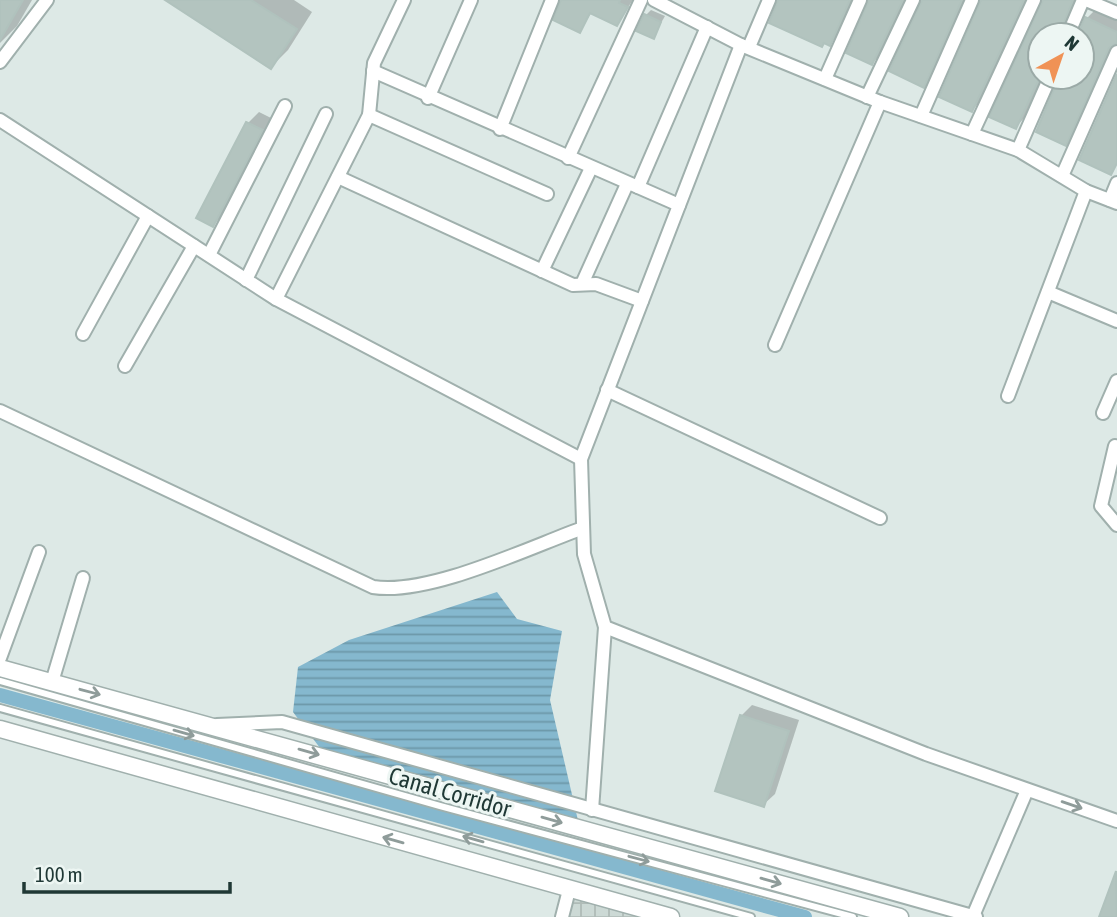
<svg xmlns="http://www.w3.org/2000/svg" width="1117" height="917" font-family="'Asap Condensed',sans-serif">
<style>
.industrial{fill:url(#industrial-grid)}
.water{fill:url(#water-rules)}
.shadow{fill:#0003}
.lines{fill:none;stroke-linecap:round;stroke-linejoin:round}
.canal{stroke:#85b8ce;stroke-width:14}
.building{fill:#b3c4bf;stroke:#b0c2bd;stroke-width:2}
.service-casing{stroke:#a0b0ad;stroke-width:10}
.minor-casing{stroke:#a0b0ad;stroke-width:16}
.tertiary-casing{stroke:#a0b0ad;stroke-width:19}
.service{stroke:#fff;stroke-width:6}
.minor{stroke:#fff;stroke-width:12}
.tertiary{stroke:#fff;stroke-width:16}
.oneway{stroke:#8f9c9a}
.labels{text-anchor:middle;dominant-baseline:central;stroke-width:6;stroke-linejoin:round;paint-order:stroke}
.street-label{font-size:24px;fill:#1f3835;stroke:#edf6f3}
</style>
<defs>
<pattern id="industrial-grid" width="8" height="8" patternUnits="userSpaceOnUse" patternTransform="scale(1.75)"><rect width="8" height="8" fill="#ccd9d5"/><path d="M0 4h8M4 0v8" fill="none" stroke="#afbbb7"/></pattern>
<pattern id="water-rules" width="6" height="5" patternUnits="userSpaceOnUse" patternTransform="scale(1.75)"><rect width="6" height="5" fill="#85b8ce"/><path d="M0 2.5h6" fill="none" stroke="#6c97a8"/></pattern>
</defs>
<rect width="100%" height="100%" fill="#dde9e6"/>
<!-- industrial -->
<polygon class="industrial" points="572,894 659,917 565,917"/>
<!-- water -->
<polygon class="water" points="497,592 517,619 562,631 550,700 580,829 320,748 293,712 298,667 349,640"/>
<!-- shadow -->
<g class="shadow">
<polygon points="0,0 32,0 17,26 0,43"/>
<polygon points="168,0 294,0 312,12 288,50 271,67"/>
<polygon points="562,0 633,0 616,24 592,12 579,31"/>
<polygon points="778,0 855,0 839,34 830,44"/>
<polygon points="869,0 907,0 882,54 872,63"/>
<polygon points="922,0 967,0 933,76 924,86"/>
<polygon points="981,0 1028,0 982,100 972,110"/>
<polygon points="1043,0 1078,0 1071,31 1079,35 1087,18 1096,9 1117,18 1117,43 1075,134 1066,143 1060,77 1082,77 1082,35 1040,35 1040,77 1044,77 1025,117 1016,127"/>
<polygon points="651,10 665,16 653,37 646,15"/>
<polygon points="259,112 273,119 224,214 213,225 248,123"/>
<polygon points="752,705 799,720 775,794 763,805 741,716"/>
</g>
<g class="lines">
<!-- canal -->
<polyline class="canal" points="0,695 805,917"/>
</g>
<!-- building -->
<g class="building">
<polygon points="0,0 23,0 0,40"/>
<polygon points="165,0 251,0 297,29 271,69"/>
<polygon points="561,0 620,0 619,3 628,7 617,26 590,13 580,33 553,20"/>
<polygon points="778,0 850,0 830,46 824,43 822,47 769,23"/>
<polygon points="869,0 903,0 872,65 846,53"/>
<polygon points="922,0 962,0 924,88 889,71"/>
<polygon points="981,0 1024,0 972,112 939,97"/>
<polygon points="1043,0 1073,0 1059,35 1040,35 1040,77 1016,129 989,117"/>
<polygon points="644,14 661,22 654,39 636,31"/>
<polygon points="1085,17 1117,32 1117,43 1109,48 1066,146 1036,132 1059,77 1082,77 1082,35 1078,35"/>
<polygon points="1117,74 1117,163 1111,175 1079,160"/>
<polygon points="246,122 263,130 213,227 196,218"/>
<polygon points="740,715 789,731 764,807 715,791"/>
<polygon points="1116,871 1117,917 1099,917"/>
</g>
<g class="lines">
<!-- service casing -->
<g class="service-casing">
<g id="service">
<polyline points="0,681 440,806 853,917"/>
<polyline points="0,708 751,917"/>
</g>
</g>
<!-- minor casing -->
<g class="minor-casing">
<g id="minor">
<polyline points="654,0 741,45 880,102 1018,150 1086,191 1117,203"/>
<polyline points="1086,0 1117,13"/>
<polyline points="1068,35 1083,0"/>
<polyline points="741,45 581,459 584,554 605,627 926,754 1117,821"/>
<polyline points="749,47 769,0"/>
<polyline points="0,62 47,0"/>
<polyline points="373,71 679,205"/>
<polyline points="825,79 860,0"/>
<polyline points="867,97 913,0"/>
<polyline points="428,98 471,0"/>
<polyline points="369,115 547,194"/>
<polyline points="921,116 972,0"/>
<polyline points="0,120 276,299 581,459"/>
<polyline points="500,129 552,0"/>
<polyline points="972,134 1034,0"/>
<polyline points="1018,150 1050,77"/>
<polyline points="568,158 641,0"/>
<polyline points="1062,176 1117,52"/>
<polyline points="338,177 573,285 596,284 642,301"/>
<polyline points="638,187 707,27"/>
<polyline points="1110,200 1117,183"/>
<polyline points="209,255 285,106"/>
<polyline points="542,271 591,168"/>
<polyline points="246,280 326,114"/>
<polyline points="582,284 627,184"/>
<polyline points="1048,292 1117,321"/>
<polyline points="276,299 369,115 374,63 404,0"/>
<polyline points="83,334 148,216"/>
<polyline points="775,345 880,102"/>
<polyline points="125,366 194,246"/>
<polyline points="607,390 880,518"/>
<polyline points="1008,396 1086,191"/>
<path d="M0 411 373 587C428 596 528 548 583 528"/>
<polyline points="1103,413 1117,381"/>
<polyline points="1115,446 1101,506 1117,525"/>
<polyline points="0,658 39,552"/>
<polyline points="52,682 83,578"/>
<polyline points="217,725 282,722 976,917"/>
<polyline points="592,810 605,627"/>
<polyline points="973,916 1027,790"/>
<polyline points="562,917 569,890"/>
</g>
</g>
<!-- tertiary casing -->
<g class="tertiary-casing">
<g id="tertiary">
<polyline points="0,668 900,917"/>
<polyline points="0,729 671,917"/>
</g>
</g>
<!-- service -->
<use href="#service" class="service"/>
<!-- minor -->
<use href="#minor" class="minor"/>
<!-- tertiary -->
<use href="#tertiary" class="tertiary"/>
</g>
<!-- one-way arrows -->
<defs><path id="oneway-shaft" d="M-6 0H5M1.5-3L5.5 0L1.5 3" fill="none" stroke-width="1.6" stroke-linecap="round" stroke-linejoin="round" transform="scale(1.75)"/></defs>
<g class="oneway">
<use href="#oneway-shaft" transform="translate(90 692) rotate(15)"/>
<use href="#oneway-shaft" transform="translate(184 733) rotate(16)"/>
<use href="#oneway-shaft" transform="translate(309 752) rotate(16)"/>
<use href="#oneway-shaft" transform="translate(1072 805) rotate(19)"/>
<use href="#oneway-shaft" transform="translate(552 820) rotate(16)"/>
<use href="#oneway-shaft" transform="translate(473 839) rotate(-164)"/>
<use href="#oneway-shaft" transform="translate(393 840) rotate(-164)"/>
<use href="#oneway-shaft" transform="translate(639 859) rotate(15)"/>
<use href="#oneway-shaft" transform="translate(771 881) rotate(16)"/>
</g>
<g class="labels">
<!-- street labels -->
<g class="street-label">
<text transform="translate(450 792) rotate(16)">Canal Corridor</text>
</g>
</g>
<!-- north arrow -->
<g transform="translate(1061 56) rotate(40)"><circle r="33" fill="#edf6f3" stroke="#9baaa7" stroke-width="2"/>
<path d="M0-5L12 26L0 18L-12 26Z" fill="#f09255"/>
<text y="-10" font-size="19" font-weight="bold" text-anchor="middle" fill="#1f3835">N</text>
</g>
<!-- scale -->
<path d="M24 882v10h206v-10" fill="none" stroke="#1f3835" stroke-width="3.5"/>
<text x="35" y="882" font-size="21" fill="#1f3835" stroke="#edf6f3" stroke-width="5" paint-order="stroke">100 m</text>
</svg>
